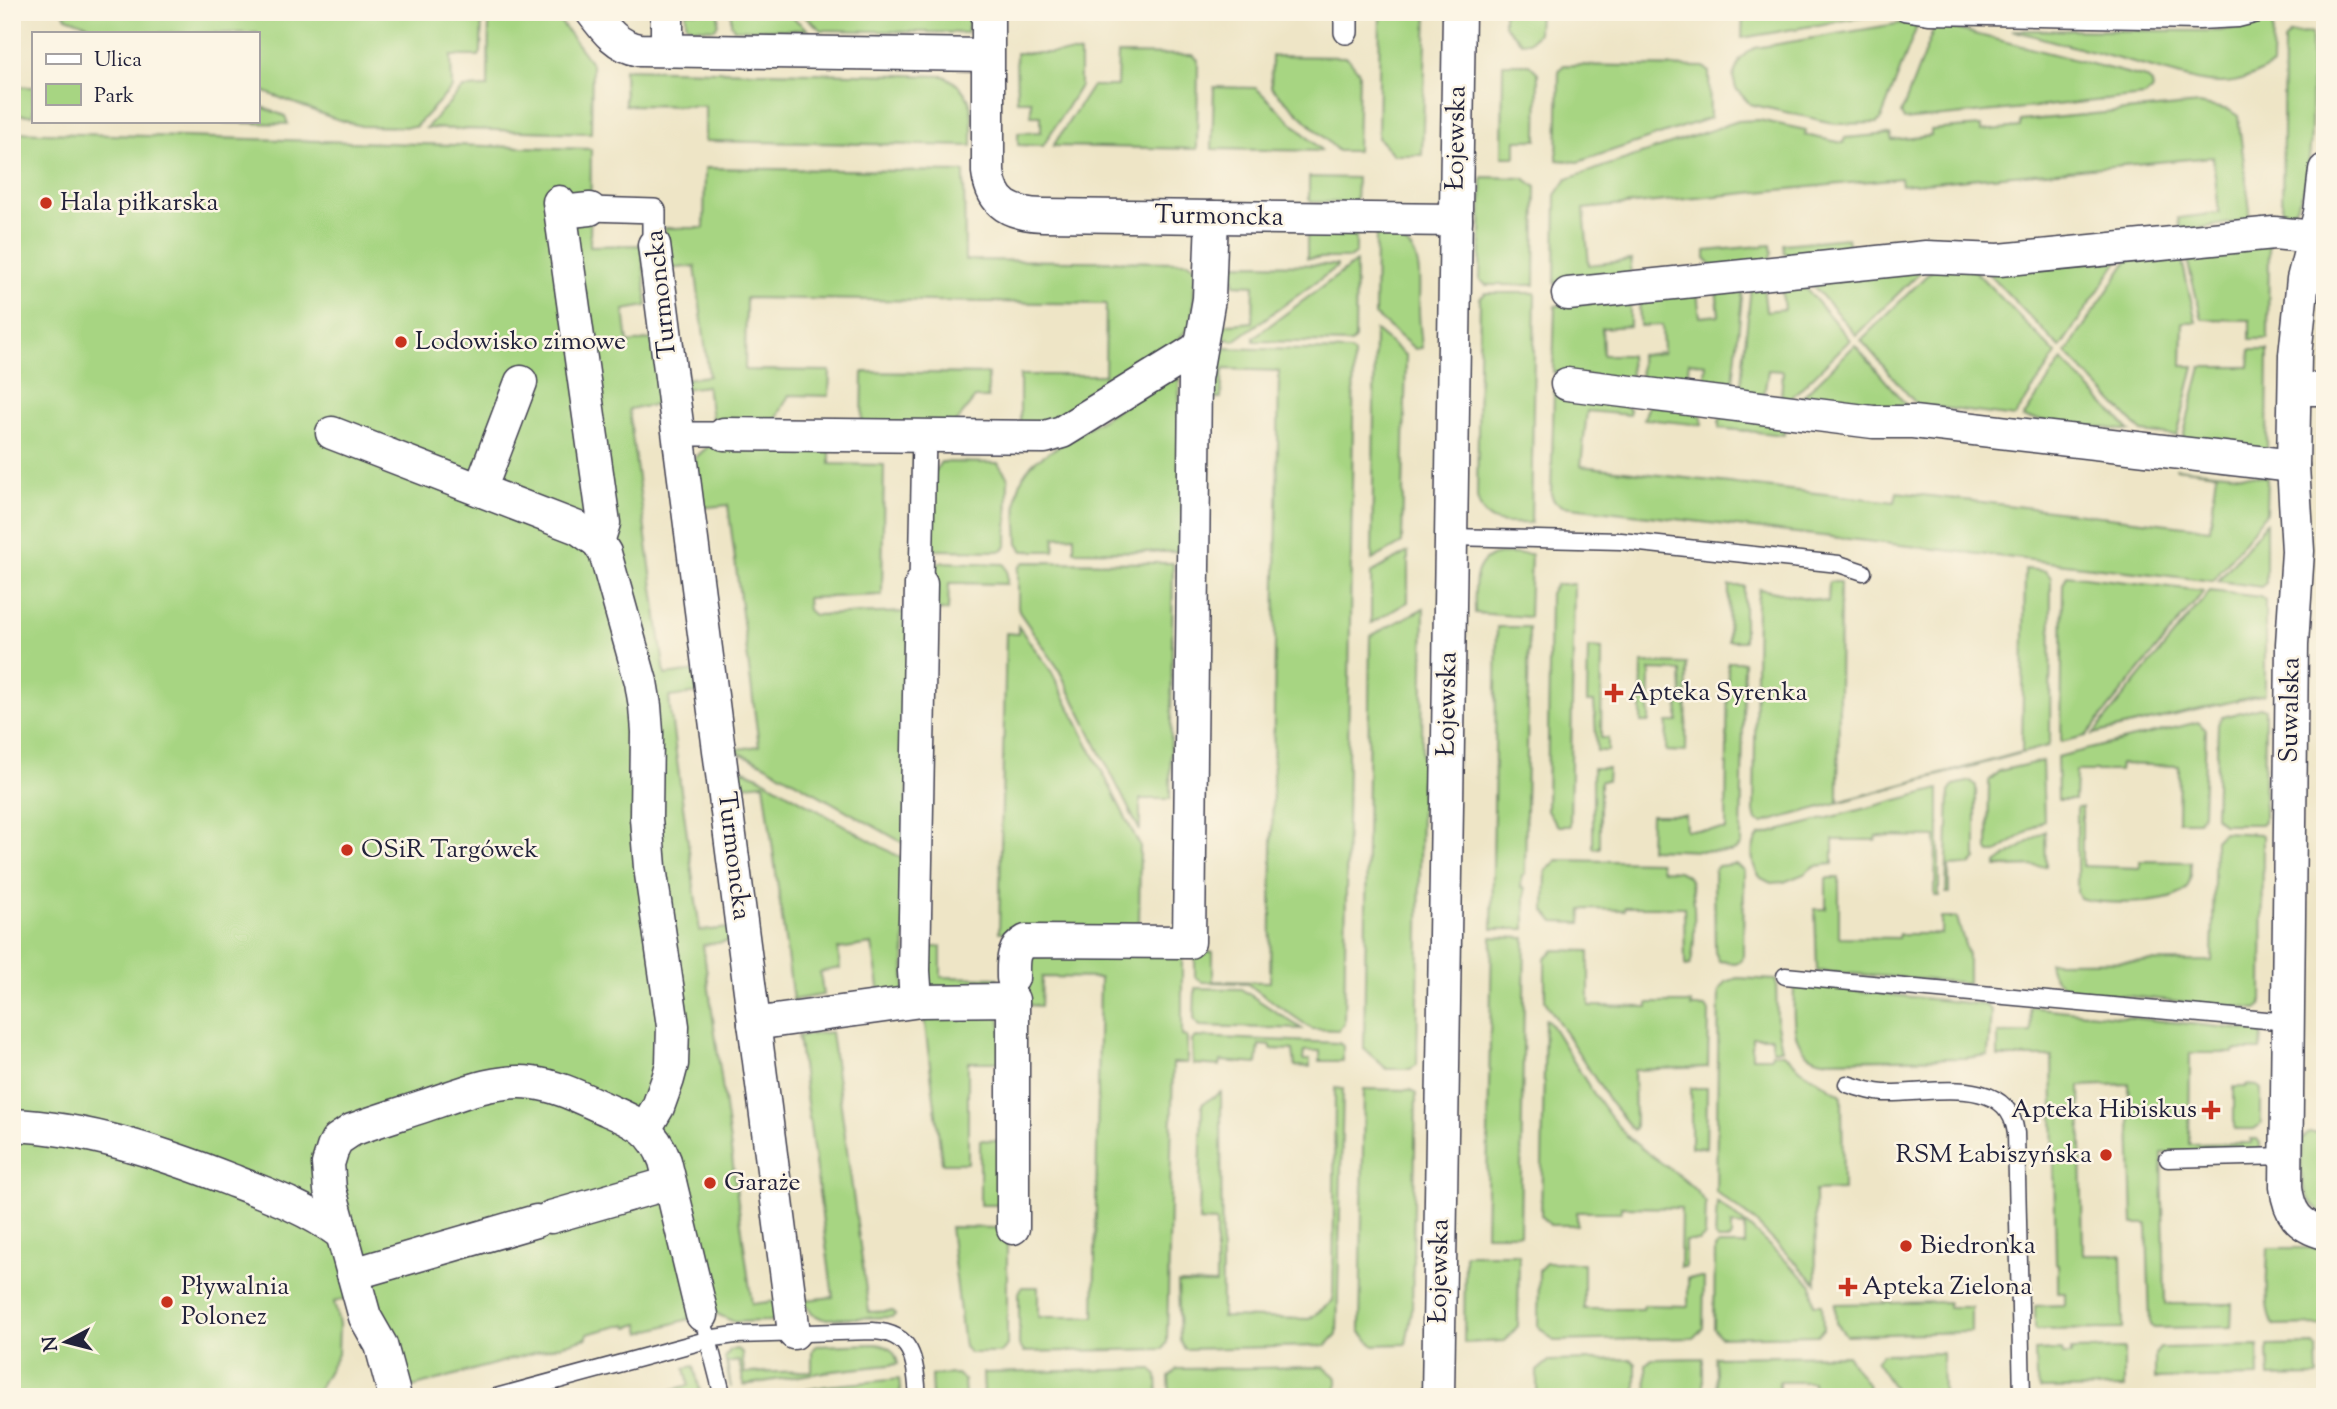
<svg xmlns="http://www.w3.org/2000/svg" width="2337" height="1409" font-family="'Sorts Mill Goudy',serif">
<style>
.green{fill:#a7d582;stroke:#647c5e;stroke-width:2}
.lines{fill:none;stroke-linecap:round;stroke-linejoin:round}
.service-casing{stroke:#413f50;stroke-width:19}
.pedestrian-casing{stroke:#413f50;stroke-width:26}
.minor-casing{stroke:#413f50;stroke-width:35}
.service{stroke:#fff;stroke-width:16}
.pedestrian{stroke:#fff;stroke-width:23}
.minor{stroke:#fff;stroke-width:32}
.poi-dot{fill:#c8321e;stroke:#fcf5e5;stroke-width:2.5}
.labels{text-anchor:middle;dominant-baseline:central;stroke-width:5;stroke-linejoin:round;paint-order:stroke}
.street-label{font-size:26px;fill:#22223b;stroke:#fcf5e5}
.poi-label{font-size:26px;fill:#22223b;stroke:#fcf5e5;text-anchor:start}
</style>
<rect width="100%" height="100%" fill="#fcf5e5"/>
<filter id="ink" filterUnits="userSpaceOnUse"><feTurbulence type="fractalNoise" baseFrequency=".0143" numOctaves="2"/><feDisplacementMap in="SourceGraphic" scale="14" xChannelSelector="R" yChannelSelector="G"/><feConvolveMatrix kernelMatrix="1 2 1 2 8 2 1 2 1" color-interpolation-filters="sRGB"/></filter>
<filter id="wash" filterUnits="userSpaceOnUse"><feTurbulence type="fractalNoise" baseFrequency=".00686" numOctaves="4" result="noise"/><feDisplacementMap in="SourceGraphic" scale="28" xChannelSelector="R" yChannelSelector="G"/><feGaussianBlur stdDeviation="1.57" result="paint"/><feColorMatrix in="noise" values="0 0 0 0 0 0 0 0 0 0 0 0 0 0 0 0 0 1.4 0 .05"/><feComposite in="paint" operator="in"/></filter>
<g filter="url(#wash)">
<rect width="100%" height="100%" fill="#eee5c6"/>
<!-- green -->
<g class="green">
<polygon points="63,12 482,12 481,52 479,56 451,56 452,88 415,127 361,126 330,117 257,89 257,33 109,33 66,17"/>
<polygon points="489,12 553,12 592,64 591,133 426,128 463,88 488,87"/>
<polygon points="686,12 719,12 718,24 715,29 693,28 686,24"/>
<polygon points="731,12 786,12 808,30 734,29 731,24"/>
<polygon points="799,12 945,12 946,16 970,16 967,33 822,30"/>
<polygon points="1380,12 1427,12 1422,155 1394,155 1378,138"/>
<polygon points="1504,12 1539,12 1538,33 1529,42 1521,42 1504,25"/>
<polygon points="1743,12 1846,12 1870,16 1742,38"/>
<path d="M2273 22 2272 66C2243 82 2229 87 2196 80L2012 30 2219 31Z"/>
<polygon points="1902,23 1918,24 1881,119 1877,123 1837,124 1750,104 1736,89 1733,76 1740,60 1748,51 1755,48"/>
<polygon points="1940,25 2146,78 2152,83 2153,89 2145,96 1904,120 1901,114 1934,28"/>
<path d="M2311 33C2310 75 2317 169 2298 203 2295 211 2289 214 2282 217L2284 41 2290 34Z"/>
<polygon points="1016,53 1080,53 1080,86 1043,146 1018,145 1018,133 1041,132 1041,116 1031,116 1031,101 1017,101"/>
<polygon points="1118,54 1193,55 1198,60 1197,149 1053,146 1092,86 1117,86"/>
<polygon points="1272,56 1347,57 1359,72 1357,151 1338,151 1271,87"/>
<polygon points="1503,64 1529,64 1538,73 1537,140 1516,140 1516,157 1502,157"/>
<polygon points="1564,65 1704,67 1709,72 1710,118 1578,162 1557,160 1559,70"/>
<path d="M624 69 944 76C977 93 972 114 972 146L705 141V106L625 105Z"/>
<rect x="12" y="87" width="21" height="28"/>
<polygon points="1214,87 1256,88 1322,151 1212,149"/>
<polygon points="2199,104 2229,110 2238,116 2250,211 2248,220 2184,231 2179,225 2178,218 2219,213 2213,157 1902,185 1901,178 1584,209 1589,265 1632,260 1629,277 1555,284 1556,195 1567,179 1738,121 1759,120 1806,130 1805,135 1843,143 1845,138 1890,134 1892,140 1931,136 1931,130 1981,126 1981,131 2020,127 2020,121"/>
<polygon points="257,105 285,116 288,124 177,121 257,121"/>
<polygon points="12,132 591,149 590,246 642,245 647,306 624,310 628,343 653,339 661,404 629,409 632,435 665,675 696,671 699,693 669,697 670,709 700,931 729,928 731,941 703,945 752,1304 778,1301 777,1315 771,1321 734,1322 713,1312 641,1333 639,1324 628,1327 627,1324 587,1334 587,1338 402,1390 374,1290 334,1302 339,1324 338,1354 314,1397 12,1397"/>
<polygon points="705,168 964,172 965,260 1188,262 1195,267 1193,322 1167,354 1048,428 1020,427 1020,375 1105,375 1106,304 746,298 745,370 830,371 829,396 789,395 773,425 713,424 707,386 684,389 683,379 709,376 695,266 669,269 665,228 704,228"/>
<polygon points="1309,177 1357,178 1356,203 1311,202 1309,199"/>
<polygon points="1482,177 1524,178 1536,187 1535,285 1486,285 1480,280"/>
<polygon points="1311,233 1356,234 1356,253 1349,258 1307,258 1307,236"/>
<path d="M1376 234C1426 238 1419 271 1419 309 1419 322 1421 335 1422 348L1415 349 1375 315Z"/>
<polygon points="1848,238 1849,246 1844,256 1793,261 1784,252 1783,244"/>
<polygon points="2269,244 2268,339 2250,339 2250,320 2202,319 2185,252"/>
<polygon points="1771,245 1772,253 1767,264 1715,269 1706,259 1706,251"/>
<polygon points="2180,252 2196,322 2183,322 2182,366 2194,366 2177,436 2142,432 2066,353 2130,257"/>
<polygon points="2120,258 2060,348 1986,271"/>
<polygon points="1356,262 1355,339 1351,343 1254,341 1254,337"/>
<polygon points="1227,264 1337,265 1337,267 1234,341 1222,338 1219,325 1253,322 1254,285 1234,284 1234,278 1224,278 1223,268"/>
<polygon points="1969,265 2056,354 2015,417 1935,407 1923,412 1861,340 1935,267"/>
<polygon points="1923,269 1856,335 1809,281"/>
<polygon points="1800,281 1850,340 1790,399 1781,398 1783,371 1768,370 1764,396 1740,393 1751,286 1763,285 1766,311 1784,309 1781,283"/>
<polygon points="1743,287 1732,392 1704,389 1706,364 1689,362 1686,387 1641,382 1640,355 1663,353 1662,325 1640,326 1639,297 1697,291 1700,317 1719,315 1716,289"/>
<path d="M1486 293H1535L1531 523C1505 523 1485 528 1477 498L1480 298Z"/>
<polygon points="1630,298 1630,326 1602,328 1603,355 1630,355 1631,380 1553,372 1555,306"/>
<polygon points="1375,330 1406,356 1402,543 1372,560"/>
<polygon points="1855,345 1913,413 1799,400"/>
<polygon points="1220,348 1350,351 1354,354 1344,1024 1338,1030 1312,1029 1246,983 1202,982 1195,977 1195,955 1200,952 1213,952 1213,981 1270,982 1279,371 1223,369 1221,398 1209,398 1211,350"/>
<polygon points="2250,350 2268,350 2267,452 2184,441 2183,437 2201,367 2249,367"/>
<polygon points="2062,360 2063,361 2130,431 2023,418"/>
<polygon points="863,372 988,374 988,398 975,398 952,427 862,425"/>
<path d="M1169 377 1179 379 1183 552 1074 551V536L1055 537 1054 551H1023L1018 544C1017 513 1010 484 1035 461Z"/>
<polygon points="1554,392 1623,401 1630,411 1629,415 1587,411 1581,466 1895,502 1897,492 2210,529 2217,473 2175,468 2267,477 2266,513 2213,581 1562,506 1554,501 1551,494"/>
<polygon points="1649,405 1698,410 1702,419 1702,425 1644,419"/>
<polygon points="1724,414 1779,421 1784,429 1784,435 1719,428 1719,421"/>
<polygon points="712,443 830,450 830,464 884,465 882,595 807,598 808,610 814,615 910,612 907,845 762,763 732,750 759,746 728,505 700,508 695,458"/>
<polygon points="941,462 998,463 1008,478 1007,544 1004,549 999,551 936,550 932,544 933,474"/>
<polygon points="2266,523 2266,583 2261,587 2218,581"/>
<polygon points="1408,552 1408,602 1371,623 1371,573"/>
<path d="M1499 554H1531L1529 617 1475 613C1475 591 1470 559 1499 554Z"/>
<polygon points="941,562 1004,564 1007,571 1007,584 949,583 948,611 932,609 932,567"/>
<polygon points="1024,562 1173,563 1170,799 1140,799 1140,831 1058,668 1020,613 1018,607 1018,569"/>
<polygon points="2025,569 2046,571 2051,578 2050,739 2048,746 1763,823 1756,821 1754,812 1757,602 1759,589 1828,602 1829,582 1840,582 1838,802 2022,752"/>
<polygon points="2067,575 2204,591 2086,736 2061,742 2063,584"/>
<polygon points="1557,584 1574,584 1570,826 1558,826 1547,811 1550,593"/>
<polygon points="1729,586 1744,586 1744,641 1728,641"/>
<polygon points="2210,591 2260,597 2265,601 2265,694 2093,734"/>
<polygon points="1424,608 1417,1065 1410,1069 1387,1069 1364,1049 1370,636"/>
<polygon points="1018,626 1051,671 1140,846 1139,927 1132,934 999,932 1006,633 1018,634"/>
<polygon points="1497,627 1529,627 1525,874 1522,875 1521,887 1525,888 1525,929 1492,929"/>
<polygon points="1588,648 1602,649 1601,738 1608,738 1608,751 1597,751 1594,702 1587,702"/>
<polygon points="1728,662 1744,662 1741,845 1736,850 1730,852 1650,849 1651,815 1685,815 1686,830 1726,830"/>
<polygon points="1642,663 1687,664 1686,752 1666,751 1667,722 1678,722 1679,695 1682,695 1681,671 1650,670 1649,722 1641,722"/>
<polygon points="2260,707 2265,709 2264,821 2261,824 2223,824 2215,816 2218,724 2222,717"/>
<polygon points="2198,722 2206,730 2203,813 2198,821 2178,821 2179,766 2120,764 2119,771 2076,771 2075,800 2058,800 2057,757"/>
<polygon points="2042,761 2044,820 1996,853 1990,853 1988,850 1989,781 1999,771"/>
<polygon points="734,766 756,775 906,861 904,996 881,999 872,944 838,949 840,968 820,972 823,995 793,1000 764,783 736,786"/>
<polygon points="1593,768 1608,768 1607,781 1600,781 1600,848 1593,848"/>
<polygon points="1971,781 1976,786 1976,859 1970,865 1949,866 1949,893 1946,893 1949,792 1954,785"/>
<path d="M1939 789V896H1935L1936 837 1877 836 1876 840H1833V864L1814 866 1804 874 1784 882 1771 883 1761 878C1751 867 1749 848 1759 836Z"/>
<path d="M2077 807H2082V866L2140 868V861L2191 862C2191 871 2192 881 2186 889 2172 906 2100 905 2080 898L2077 893Z"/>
<polygon points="2045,831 2046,866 1997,867 1997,863"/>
<path d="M2223 832 2260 834 2263 836 2262 1005 2257 1009 2076 991C2061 987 2051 978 2049 962L2212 961 2215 840Z"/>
<path d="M1557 860 1660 862 1662 870C1671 871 1681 869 1688 877 1697 887 1695 952 1690 965L1685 966 1684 907H1625V910L1582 909 1581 923 1554 922 1545 911 1546 871Z"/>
<polygon points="1736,864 1744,871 1743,956 1741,961 1735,963 1719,961 1715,952 1714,871 1718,866"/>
<polygon points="1826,878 1839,878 1839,937 1898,938 1899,934 1941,934 1941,918 1957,918 1968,955 1968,983 1817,971 1815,909 1826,909"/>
<polygon points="1492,937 1525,938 1520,1234 1486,1234"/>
<polygon points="929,947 941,947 941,977 998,978 998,990 931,986 927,981"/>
<polygon points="1554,950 1589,951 1589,1006 1648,1007 1648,1003 1691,1003 1691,1007 1705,1007 1709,1011 1708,1067 1634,1070 1635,1128 1633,1130 1610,1102 1545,1001 1545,958"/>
<polygon points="1182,954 1182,1036 1187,1037 1187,1063 1173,1063 1167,1342 1163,1349 1024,1352 1019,1345 1019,1293 1022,1287 1038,1287 1038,1317 1094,1317 1100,978 1042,977 1041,1006 1028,1005 1029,956"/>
<polygon points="1737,978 1776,980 1777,1025 1782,1049 1772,1049 1772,1037 1752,1037 1752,1057 1771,1057 1772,1053 1784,1053 1799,1068 1841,1095 1842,1099 1843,1190 1815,1191 1816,1283 1753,1220 1716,1192 1719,991 1726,982"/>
<path d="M1794 984 1985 1005 1991 1010 1988 1055 1966 1058 1823 1060C1787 1053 1794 1012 1794 984Z"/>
<polygon points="1195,988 1241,989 1302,1029 1200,1026 1194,1020"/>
<polygon points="998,1007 1007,1062 968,1062 968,1163 942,1163 924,1017 926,1013"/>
<polygon points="2030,1007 2257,1031 2262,1035 2261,1050 2234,1050 2234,1053 2190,1053 2189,1144 2251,1143 2251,1139 2257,1139 2260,1143 2260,1150 2162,1153 2165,1304 2232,1304 2231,1327 2154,1328 2150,1325 2147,1224 2133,1224 2129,1084 2080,1086 2083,1255 2121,1255 2123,1329 2035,1330 2035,1306 2065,1305 2065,1293 2058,1293 2058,1264 2056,1264 2052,1057 1998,1057 1998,1034 2031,1033"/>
<path d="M1545 1019 1548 1020C1572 1057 1594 1100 1624 1133 1649 1159 1684 1172 1706 1203L1705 1236 1698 1241H1685V1267H1680L1681 1208 1621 1207V1212H1577V1225H1550L1541 1215Z"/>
<polygon points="831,1032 869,1312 893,1311 895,1315 892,1317 823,1319 812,1314 804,1300 833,1297 798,1036"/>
<polygon points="1195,1037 1339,1043 1343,1046 1343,1061 1320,1061 1320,1051 1304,1051 1303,1060 1310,1060 1310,1067 1295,1066 1293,1050 1271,1049 1271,1046 1259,1045 1257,1064 1221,1061 1220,1066 1193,1064 1192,1041"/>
<polygon points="2246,1085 2257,1086 2261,1089 2261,1124 2254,1129 2234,1129 2234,1087 2246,1087"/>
<polygon points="1335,1088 1343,1089 1337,1334 1326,1346 1185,1349 1180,1341 1178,1283 1216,1284 1216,1222 1199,1221 1202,1104 1221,1092 1222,1317 1309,1319 1333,1301"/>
<polygon points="1691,1088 1707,1088 1706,1148 1691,1147"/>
<polygon points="1364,1089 1411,1090 1416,1094 1412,1311 1406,1344 1373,1345 1360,1331"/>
<path d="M2309 1133H2325V1214C2296 1197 2301 1168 2302 1139Z"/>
<polygon points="980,1140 1001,1141 1000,1205 980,1205"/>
<polygon points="1717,1202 1749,1227 1812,1285 1814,1304 1822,1304 1823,1329 1817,1335 1720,1337 1714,1328 1715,1248 1718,1245 1745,1245 1745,1226 1731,1225 1731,1237 1728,1240 1718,1240 1715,1237"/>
<polygon points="950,1227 997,1228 1007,1238 1007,1345 1001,1353 970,1353 964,1347"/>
<path d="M2268 1248H2325V1325L2274 1326C2262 1313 2268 1266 2268 1248Z"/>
<polygon points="1465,1254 1519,1254 1518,1326 1505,1341 1464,1343"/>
<polygon points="1546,1263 1584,1263 1584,1309 1643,1309 1644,1305 1688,1306 1688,1278 1704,1278 1703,1328 1693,1338 1554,1341 1538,1326 1539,1270"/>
<polygon points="1948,1302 1948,1307 1971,1307 1971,1332 1846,1335 1836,1323 1835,1304"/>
<path d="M876 1344C888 1345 896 1352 898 1364L824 1372 744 1385 739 1361 727 1363 731 1388 725 1358 730 1350 737 1349 742 1353 744 1373 812 1371V1351L815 1346Z"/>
<polygon points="2314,1345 2317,1349 2318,1376 2269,1377 2268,1346"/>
<polygon points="2258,1346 2259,1377 2155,1379 2155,1354 2160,1348"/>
<polygon points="2124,1349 2124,1388 2040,1389 2036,1378 2035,1351 2062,1350 2063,1355 2071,1355 2071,1350"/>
<polygon points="1942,1353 1943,1393 1897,1393 1876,1362 1882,1354"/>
<polygon points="1847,1355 1868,1386 1863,1394 1814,1395 1813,1382 1779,1382 1779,1395 1722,1396 1717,1389 1715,1357"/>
<polygon points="1703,1358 1703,1397 1647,1396 1646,1364 1652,1359"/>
<polygon points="1631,1359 1636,1364 1636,1397 1537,1397 1537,1371 1549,1361"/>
<polygon points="694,1366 700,1391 694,1397 647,1397 689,1385 685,1368"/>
<polygon points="1324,1367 1337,1378 1337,1397 1170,1397 1169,1377 1177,1369"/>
<polygon points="1152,1369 1157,1376 1158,1397 1095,1397 1095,1395 984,1397 983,1373"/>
<polygon points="957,1374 964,1380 965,1397 932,1397 931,1375"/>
<polygon points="899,1379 901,1397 766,1397 826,1386"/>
</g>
</g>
<g filter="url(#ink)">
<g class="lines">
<!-- service casing -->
<g class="service-casing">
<g id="service">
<polyline points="1904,12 1930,16 2199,21 2238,19 2266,12"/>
<polyline points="1451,537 1621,541 1839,564 1863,572"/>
<polyline points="1785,976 2288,1022"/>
<path d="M1847 1084C1859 1088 1871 1092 1884 1093 1927 1095 2008 1072 2016 1133L2022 1397"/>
<polyline points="2168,1159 2286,1156"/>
<polyline points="706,1331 723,1397"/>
<path d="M496 1397 714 1338 735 1335 873 1331C915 1333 915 1363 918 1397"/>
</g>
</g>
<!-- pedestrian casing -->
<g class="pedestrian-casing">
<g id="pedestrian">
<polyline points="1346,32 1346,12"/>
<polyline points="590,209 654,211 654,245"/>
<polyline points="677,434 724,434"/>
<polyline points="921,584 924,437"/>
</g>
</g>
<!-- minor casing -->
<g class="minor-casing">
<g id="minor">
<path d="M592 12C606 31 617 46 640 50L987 55"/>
<path d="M988 12V172C992 206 1012 214 1043 215L1456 220"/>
<polyline points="667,50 667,12"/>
<path d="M2325 170 2320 213 2303 279 2295 355 2293 466 2298 551 2292 644 2286 1187C2289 1213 2298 1226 2325 1233"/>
<polyline points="559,202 604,523 598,542"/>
<polyline points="561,212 590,209"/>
<polyline points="654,245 794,1333"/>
<polyline points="1568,294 1926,257 1999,260 2274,233 2314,237"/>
<polyline points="1567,384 1873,422 1913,422 2293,466"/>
<polyline points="2295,389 2325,389"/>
<polyline points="332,433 578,528 598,542 605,553 641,682 645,706 647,732 646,818 650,867 673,1026 672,1064 668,1079 658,1107 645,1129"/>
<polyline points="724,434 1045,437 1062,432 1195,350 1200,344"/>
<polyline points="480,490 521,382"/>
<path d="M1013 978C1013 963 1011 949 1026 941L1189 942 1195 379 1209 299 1212 217"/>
<polyline points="916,1001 914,971 921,584"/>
<polyline points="754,1024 921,1001 1013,1000 1013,1228"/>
<path d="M12 1125C87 1128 162 1153 231 1180 270 1195 308 1209 342 1234"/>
<polyline points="551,1217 670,1183"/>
<polyline points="353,1274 536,1221"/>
<path d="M395 1397 381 1345 365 1317 330 1190 328 1164 333 1148 337 1140 352 1130C376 1121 400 1114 424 1106 458 1095 495 1078 533 1083 559 1086 583 1099 608 1110 637 1123 653 1129 665 1161L702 1315"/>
<polyline points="1438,1397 1459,12"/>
</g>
</g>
<!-- service -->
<use href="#service" class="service"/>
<!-- pedestrian -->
<use href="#pedestrian" class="pedestrian"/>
<!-- minor -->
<use href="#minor" class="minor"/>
</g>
</g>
<!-- markers -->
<g class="poi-dot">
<circle cx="46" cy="203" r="7"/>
<circle cx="401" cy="342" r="7"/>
<path d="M1610.5 682.5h7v7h7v7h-7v7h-7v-7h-7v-7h7z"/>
<circle cx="347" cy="850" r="7"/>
<path d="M2207.5 1099.5h7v7h7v7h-7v7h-7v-7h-7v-7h7z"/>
<circle cx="2106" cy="1155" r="7"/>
<circle cx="710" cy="1183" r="7"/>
<circle cx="1906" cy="1246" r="7"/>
<path d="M1844.5 1276.5h7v7h7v7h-7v7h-7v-7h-7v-7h7z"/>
<circle cx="167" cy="1302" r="7"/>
</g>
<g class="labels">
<!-- street labels -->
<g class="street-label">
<text transform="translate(1457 138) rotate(-89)">Łojewska</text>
<text transform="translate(1219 217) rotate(1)">Turmoncka</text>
<text transform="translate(662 294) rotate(-96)">Turmoncka</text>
<text transform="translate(1448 704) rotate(-89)">Łojewska</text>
<text transform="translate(2291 710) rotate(-89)">Suwalska</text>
<text transform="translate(733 856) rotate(83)">Turmoncka</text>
<text transform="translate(1440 1271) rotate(-89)">Łojewska</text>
</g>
<!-- poi labels -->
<g class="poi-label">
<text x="60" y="203">Hala piłkarska</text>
<text x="415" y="342">Lodowisko zimowe</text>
<text x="1628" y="693">Apteka Syrenka</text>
<text x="361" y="850">OSiR Targówek</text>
<text x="2197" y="1110" text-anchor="end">Apteka Hibiskus</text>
<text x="2092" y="1155" text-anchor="end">RSM Łabiszyńska</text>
<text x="724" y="1183">Garaże</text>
<text x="1920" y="1246">Biedronka</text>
<text x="181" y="1287">Pływalnia<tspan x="181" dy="30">Polonez</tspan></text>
<text x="1862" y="1287">Apteka Zielona</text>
</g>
</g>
<!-- margin -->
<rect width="2337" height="1409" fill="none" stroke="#fcf5e5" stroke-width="42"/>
<!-- legend -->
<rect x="32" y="32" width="228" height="91" fill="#fcf5e5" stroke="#a5a1a1" stroke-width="2"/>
<rect x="46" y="54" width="35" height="10" fill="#ffffff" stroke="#a5a1a1" stroke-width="2"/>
<text x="94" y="66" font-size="21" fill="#22223b">Ulica</text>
<rect x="46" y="84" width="35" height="21" fill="#a7d582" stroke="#a5a1a1" stroke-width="2"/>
<text x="94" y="102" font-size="21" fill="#22223b">Park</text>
<!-- north arrow -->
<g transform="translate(66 1342) rotate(263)" stroke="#fcf5e5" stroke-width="5" paint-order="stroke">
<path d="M0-5L12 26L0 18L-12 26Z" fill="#22223b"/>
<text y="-10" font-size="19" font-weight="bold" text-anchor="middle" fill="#22223b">N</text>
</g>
</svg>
